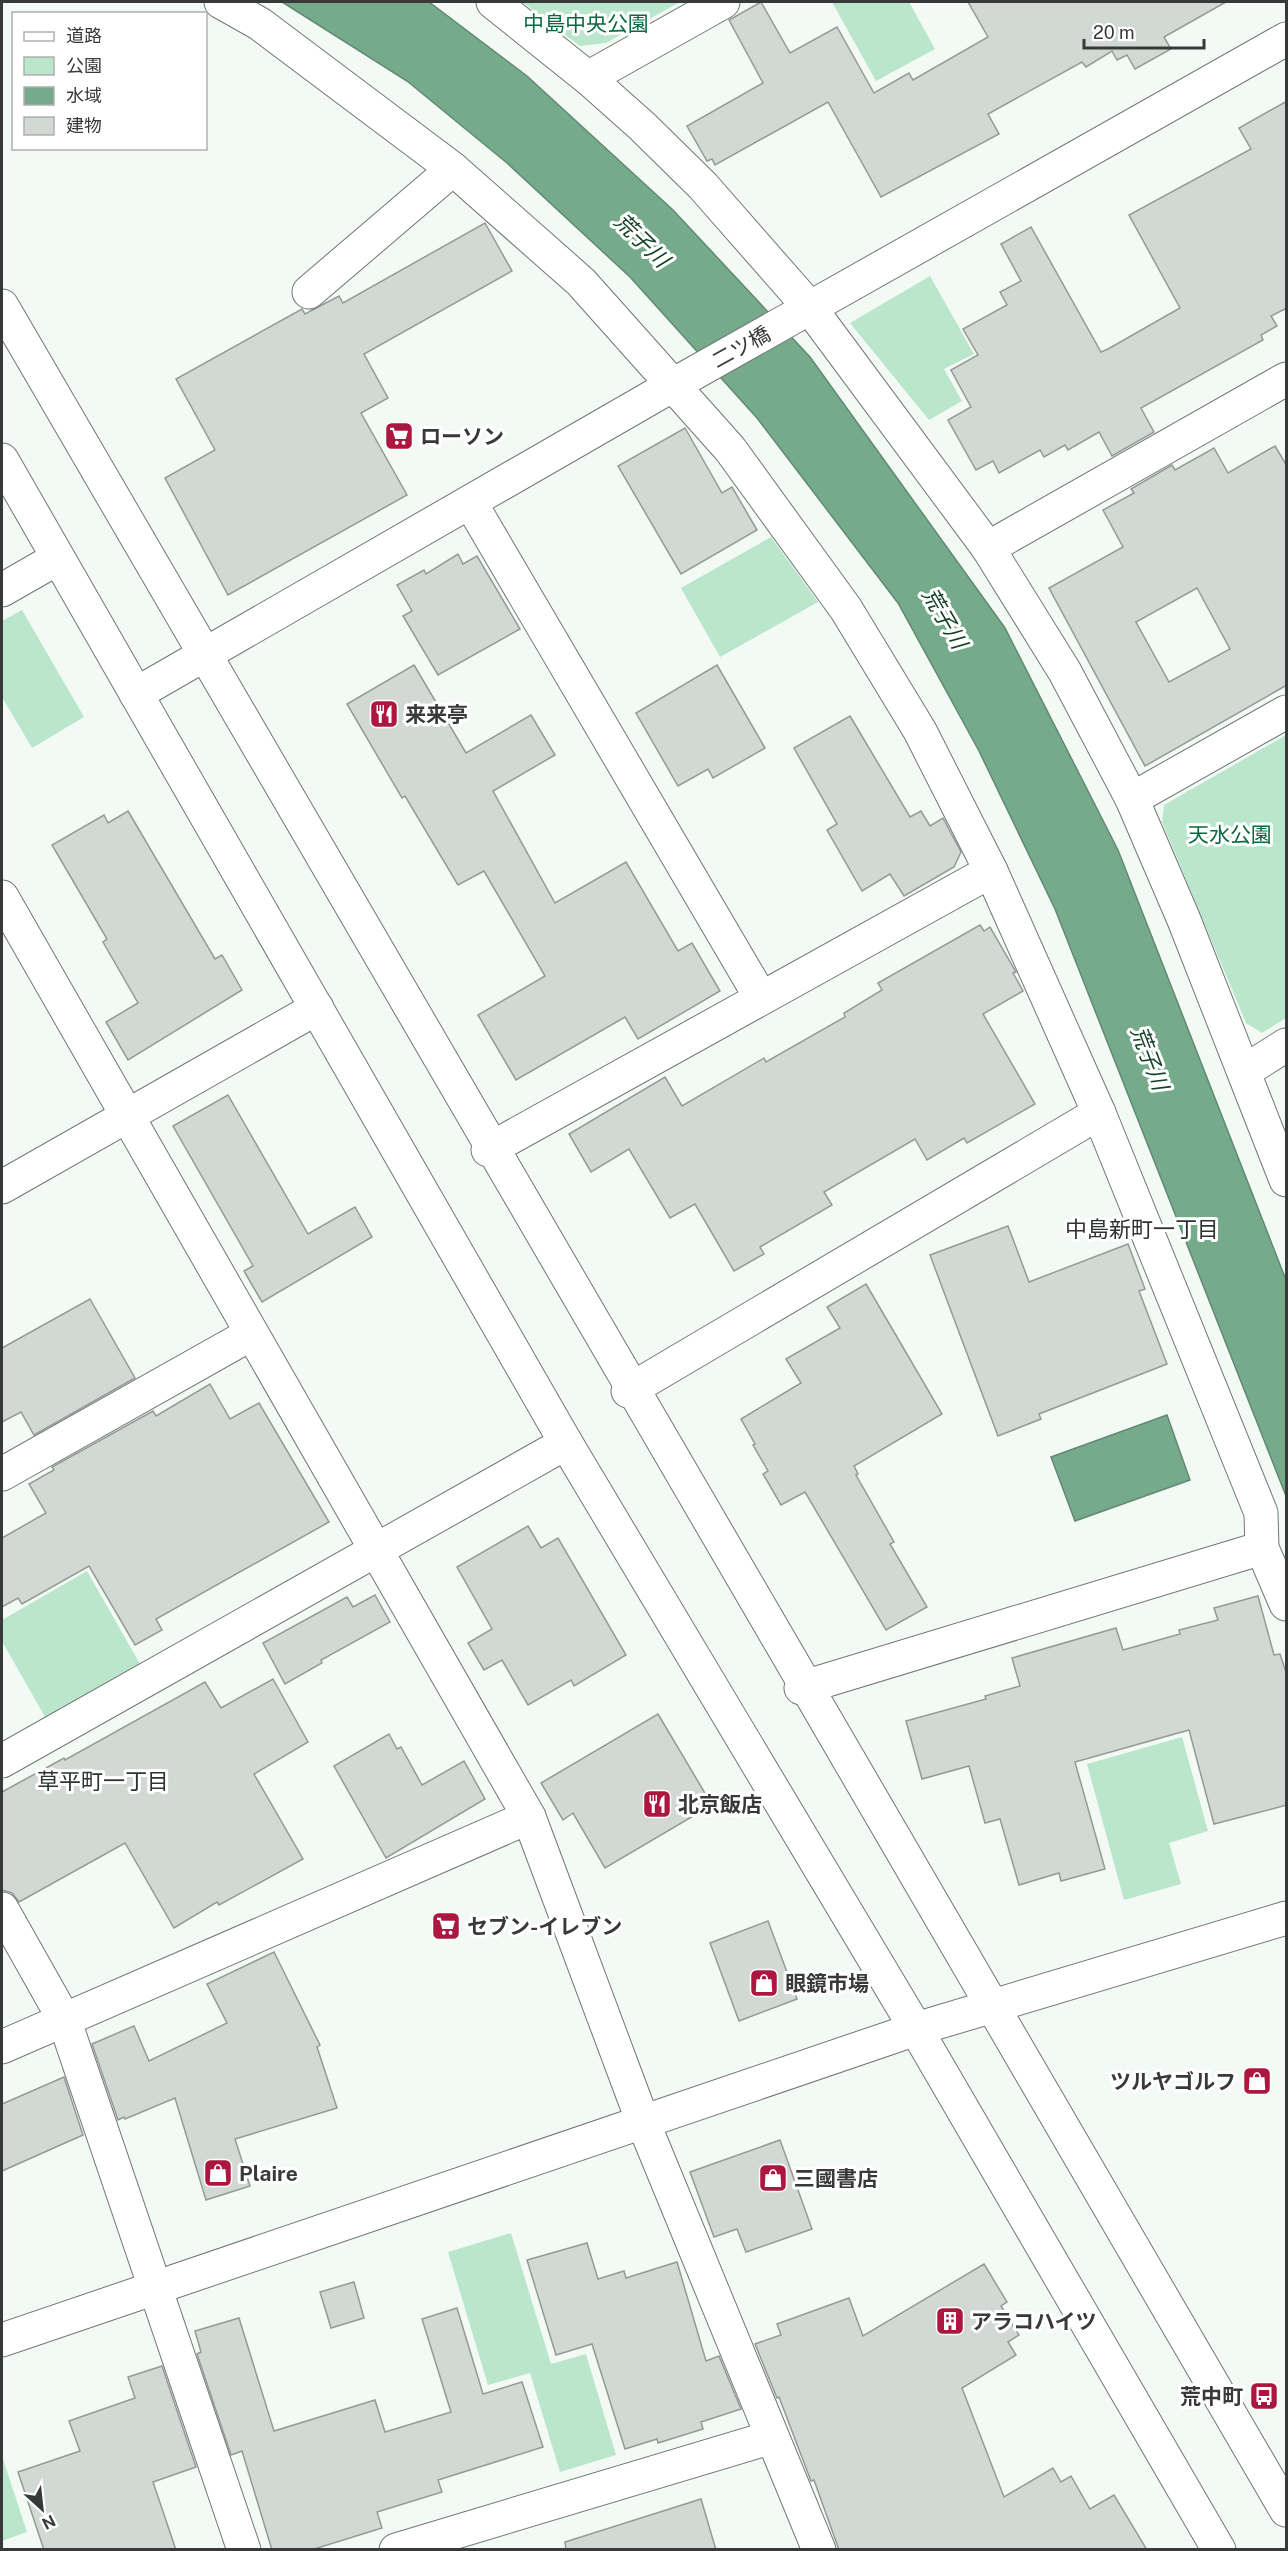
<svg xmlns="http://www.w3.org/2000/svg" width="1288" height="2551" font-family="'Public Sans','Noto Sans JP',sans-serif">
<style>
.green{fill:#bae6cb}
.water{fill:#75ab8b;stroke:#628972;stroke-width:1.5}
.building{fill:#d2d8d4;stroke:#949a96;stroke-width:1.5;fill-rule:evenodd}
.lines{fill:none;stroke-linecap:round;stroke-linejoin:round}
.minor-casing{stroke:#717773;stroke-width:35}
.minor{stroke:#fff;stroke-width:33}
.labels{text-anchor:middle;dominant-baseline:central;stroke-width:6;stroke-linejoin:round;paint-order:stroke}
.park-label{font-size:21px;fill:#0b6840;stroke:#fff}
.street-label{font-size:21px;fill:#373a38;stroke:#fff}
.poi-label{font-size:21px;font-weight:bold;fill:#373a38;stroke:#fff;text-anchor:start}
.water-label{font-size:22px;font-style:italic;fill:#15402a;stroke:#fff}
.neighbourhood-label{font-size:22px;fill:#2e3330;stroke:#fff}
</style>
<rect width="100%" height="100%" fill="#f3faf6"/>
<!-- green -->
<g class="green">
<polygon points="522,2 680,2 606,43 580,46"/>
<polygon points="832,2 909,2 935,49 876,81"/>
<polygon points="930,276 974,354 944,369 962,401 929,420 850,323"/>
<polygon points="771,537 818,602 720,657 681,588"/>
<polygon points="22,610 84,717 32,748 2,697 2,621"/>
<polygon points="1286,735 1286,1018 1262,1033 1246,1023 1162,822 1164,805"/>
<polygon points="87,1571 140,1664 45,1717 2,1641 2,1620"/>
<polygon points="1182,1737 1208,1831 1169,1843 1181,1884 1124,1900 1087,1764"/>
<polygon points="511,2233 551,2364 586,2354 616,2455 560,2472 530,2373 488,2385 448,2252"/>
<polygon points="2,2456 27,2532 2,2541"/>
</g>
<!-- water -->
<g class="water">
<polygon points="282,2 429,2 527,76 673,210 810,357 1005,628 1118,850 1286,1280 1286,1496 1055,909 979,751 898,603 757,418 630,277 507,163 407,81"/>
<polygon points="1167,1415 1190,1480 1075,1521 1051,1457"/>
</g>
<!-- building -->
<g class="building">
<polygon points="761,2 790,53 837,27 874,93 909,73 913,80 988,37 968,2 1226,2 1164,37 1171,49 1135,69 1127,55 1117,60 1112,51 1086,67 1082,62 988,114 999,134 881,197 828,102 715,165 712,159 707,161 687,126 763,83 729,20"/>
<polygon points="1287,101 1287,308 1271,316 1277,326 1261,335 1263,340 1141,408 1154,432 1112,456 1099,432 1068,450 1065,445 1044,457 1040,450 999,473 993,461 976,470 948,420 971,407 951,370 978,355 963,329 1007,305 1000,292 1021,281 1001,244 1031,227 1101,352 1108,349 1180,308 1129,215 1251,149 1239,128"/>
<polygon points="485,223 512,271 364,354 388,398 361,413 407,495 228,595 165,478 215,450 176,379 302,309 305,314 339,296 343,303"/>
<polygon points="685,428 722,493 732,487 757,530 681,574 618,466"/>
<path d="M1275 446 1287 466V685L1145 766 1049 588 1123 547 1103 510 1134 493 1131 489 1172 465 1175 470 1214 448 1228 473ZM1197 588 1230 649 1169 682 1136 622Z"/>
<polygon points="458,554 463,564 477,556 520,629 438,675 403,616 412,611 397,585 424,570 426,574"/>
<polygon points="414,665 466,753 531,715 555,755 493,791 555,903 626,862 678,951 692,943 720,991 638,1039 625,1017 516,1080 478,1015 545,976 484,871 458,885 405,796 402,798 347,704"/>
<polygon points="717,665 765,748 713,778 708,769 678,786 636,713"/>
<polygon points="850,716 910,817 921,811 930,826 943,818 961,852 954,867 904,896 890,874 862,891 827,830 837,824 794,748"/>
<polygon points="128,811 215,959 222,955 242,990 128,1060 106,1022 138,1003 103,942 107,939 52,845 104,815 108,823"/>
<polygon points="980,925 984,931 990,927 1016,972 1013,973 1023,991 983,1014 1035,1104 967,1143 964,1138 927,1160 915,1139 824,1192 832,1205 760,1247 764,1254 734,1271 695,1204 670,1218 629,1149 591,1172 569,1134 665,1077 682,1106 764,1058 766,1062 845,1017 844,1013 882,990 878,983"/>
<polygon points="228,1095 308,1234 355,1207 372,1237 262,1302 244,1271 253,1266 173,1126"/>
<polygon points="1008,1226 1029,1282 1128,1244 1145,1289 1139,1291 1167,1364 1039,1414 1041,1419 998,1436 930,1255"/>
<polygon points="866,1284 942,1414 854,1466 858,1474 856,1475 894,1542 890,1544 927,1607 886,1630 805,1492 781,1505 763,1474 768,1471 753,1445 755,1444 741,1419 801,1383 786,1359 840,1328 827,1307"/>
<polygon points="90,1299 135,1378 34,1435 21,1412 2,1422 2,1348"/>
<polygon points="210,1384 230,1419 259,1403 329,1522 156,1619 162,1630 135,1645 89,1566 22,1604 18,1598 2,1607 2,1538 46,1513 29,1484 54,1470 52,1467 153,1411 156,1416"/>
<polygon points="528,1526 541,1548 558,1538 626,1655 574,1686 571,1680 528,1705 502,1660 484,1670 468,1643 492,1629 457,1567"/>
<polygon points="375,1595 390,1622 321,1660 322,1663 285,1684 263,1643 347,1597 353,1607"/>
<polygon points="1258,1596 1274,1655 1280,1654 1287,1675 1287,1805 1214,1824 1189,1730 1075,1762 1105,1869 1061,1881 1059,1873 1019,1885 1000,1819 985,1823 969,1766 922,1779 906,1721 986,1699 985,1696 1020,1686 1012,1658 1116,1628 1123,1650 1180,1634 1179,1630 1218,1620 1214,1608"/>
<polygon points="273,1679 308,1742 254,1774 303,1859 219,1905 217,1902 174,1928 125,1843 19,1902 12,1893 2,1890 2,1792 64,1758 65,1760 205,1682 221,1708"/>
<polygon points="658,1714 712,1805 605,1868 573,1813 563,1820 541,1783"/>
<polygon points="389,1734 397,1749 401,1747 422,1785 464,1761 485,1799 386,1858 334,1766"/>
<polygon points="768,1921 797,1999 739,2021 710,1943"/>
<polygon points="274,1952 320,2045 317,2047 337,2108 235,2139 250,2186 206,2200 175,2098 125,2119 124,2117 118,2120 92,2044 134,2026 149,2061 227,2023 207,1984"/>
<polygon points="64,2077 83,2135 2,2171 2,2104"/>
<polygon points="780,2140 812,2229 746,2252 737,2229 714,2237 690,2172"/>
<polygon points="587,2243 598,2279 624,2271 626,2278 677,2262 706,2361 719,2356 741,2409 701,2422 703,2429 658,2443 657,2439 625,2449 592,2344 556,2355 527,2260"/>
<polygon points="984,2264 1007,2302 1001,2306 1019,2335 1008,2342 1016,2355 962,2388 1004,2497 1053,2468 1061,2482 1071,2476 1090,2509 1114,2495 1147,2550 839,2550 814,2480 811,2481 779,2397 777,2398 755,2344 781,2335 777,2324 849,2298 863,2336"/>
<polygon points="354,2282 364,2318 331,2328 320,2292"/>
<polygon points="457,2308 483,2394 522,2382 543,2447 438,2480 442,2492 377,2512 382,2528 311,2550 272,2550 242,2451 231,2455 197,2354 201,2352 195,2331 239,2318 274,2431 375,2400 385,2432 451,2412 422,2319"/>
<polygon points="162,2366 196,2467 153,2482 176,2550 44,2550 18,2472 80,2451 69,2421 135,2398 128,2377"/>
<polygon points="701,2499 716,2550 566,2550 565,2542"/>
</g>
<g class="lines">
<!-- minor casing -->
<g class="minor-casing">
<g id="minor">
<polyline points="221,2 260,24 453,169 581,282 730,449 846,609 920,731 991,871 1099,1113 1261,1513 1262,1548 1286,1604"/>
<polyline points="493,2 588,78 642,126 703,186 810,308 988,548 1065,672 1132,799 1184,920 1286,1180"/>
<polyline points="588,78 723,2"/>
<polyline points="309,292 453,169"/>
<path d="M2 306C427 1043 853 1779 1286 2510"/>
<polyline points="2,460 566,1443 916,2029 1219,2550"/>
<polyline points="470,502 761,998"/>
<polyline points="988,548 1286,379"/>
<polyline points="2,590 58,558"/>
<polyline points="136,694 673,385 1286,39"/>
<polyline points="1132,799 1286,712"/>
<polyline points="2,897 529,1817 643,2122 819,2550"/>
<polyline points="1245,1071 1286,1045"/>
<polyline points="488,1150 991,871"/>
<polyline points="2,1187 317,1008"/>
<polyline points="628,1391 1099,1113"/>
<polyline points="2,1474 251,1334"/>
<polyline points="801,1688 1262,1548"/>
<polyline points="2,1761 566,1443"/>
<polyline points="2,1909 64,2019 244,2550"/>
<polyline points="2,2047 529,1817"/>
<polyline points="2,2340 916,2029 1286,1918"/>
<polyline points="396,2550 772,2437"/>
</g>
</g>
<!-- minor -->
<use href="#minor" class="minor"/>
</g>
<!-- icons -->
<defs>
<g id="supermarket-square" transform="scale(1.5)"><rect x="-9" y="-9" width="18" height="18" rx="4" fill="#ac1740" stroke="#fff"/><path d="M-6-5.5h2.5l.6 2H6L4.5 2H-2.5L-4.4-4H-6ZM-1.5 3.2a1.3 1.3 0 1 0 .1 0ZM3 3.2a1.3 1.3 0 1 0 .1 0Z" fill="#fff"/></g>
<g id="restaurant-square" transform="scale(1.5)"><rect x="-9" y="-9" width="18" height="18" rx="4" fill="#ac1740" stroke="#fff"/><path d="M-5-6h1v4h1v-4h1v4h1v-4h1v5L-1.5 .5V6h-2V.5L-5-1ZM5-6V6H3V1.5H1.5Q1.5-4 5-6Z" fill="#fff"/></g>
<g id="shop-square" transform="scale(1.5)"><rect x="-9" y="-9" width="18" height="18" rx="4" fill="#ac1740" stroke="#fff"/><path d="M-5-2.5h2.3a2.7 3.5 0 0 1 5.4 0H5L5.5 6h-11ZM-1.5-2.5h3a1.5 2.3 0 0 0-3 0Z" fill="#fff"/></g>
<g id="building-square" transform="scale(1.5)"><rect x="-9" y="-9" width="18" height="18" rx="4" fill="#ac1740" stroke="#fff"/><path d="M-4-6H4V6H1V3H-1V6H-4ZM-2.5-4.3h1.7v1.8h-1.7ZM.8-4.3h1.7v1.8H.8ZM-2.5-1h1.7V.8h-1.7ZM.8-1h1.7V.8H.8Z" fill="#fff"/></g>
<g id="bus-square" transform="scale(1.5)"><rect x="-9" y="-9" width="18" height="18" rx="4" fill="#ac1740" stroke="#fff"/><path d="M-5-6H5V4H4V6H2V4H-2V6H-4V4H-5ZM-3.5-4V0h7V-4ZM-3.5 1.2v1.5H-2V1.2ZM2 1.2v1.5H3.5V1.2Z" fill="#fff"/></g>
</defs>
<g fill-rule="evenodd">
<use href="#supermarket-square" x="399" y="436"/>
<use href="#restaurant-square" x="384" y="714"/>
<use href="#restaurant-square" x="657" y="1804"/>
<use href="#supermarket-square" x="446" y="1926"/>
<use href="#shop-square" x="764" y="1983"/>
<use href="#shop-square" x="1257" y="2081"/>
<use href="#shop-square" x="218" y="2173"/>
<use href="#shop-square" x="773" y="2178"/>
<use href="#building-square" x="950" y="2321"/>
<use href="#bus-square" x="1264" y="2396"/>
</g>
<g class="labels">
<!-- park labels -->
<g class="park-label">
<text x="586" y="23">中島中央公園</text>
<text x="1230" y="834">天水公園</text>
</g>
<!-- street labels -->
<g class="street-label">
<text transform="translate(741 347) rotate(-29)">二ツ橋</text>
</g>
<!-- poi labels -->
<g class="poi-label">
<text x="420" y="436">ローソン</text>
<text x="405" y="714">来来亭</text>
<text x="678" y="1804">北京飯店</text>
<text x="467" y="1926">セブン-イレブン</text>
<text x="785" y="1983">眼鏡市場</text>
<text x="1236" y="2081" text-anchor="end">ツルヤゴルフ</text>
<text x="239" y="2173">Plaire</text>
<text x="794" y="2178">三國書店</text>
<text x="971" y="2321">アラコハイツ</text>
<text x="1243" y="2396" text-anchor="end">荒中町</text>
</g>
<!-- water labels -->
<g class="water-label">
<text transform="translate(642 240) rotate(44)">荒子川</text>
<text transform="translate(945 618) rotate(60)">荒子川</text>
<text transform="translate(1150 1058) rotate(69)">荒子川</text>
</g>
<!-- neighbourhood labels -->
<g class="neighbourhood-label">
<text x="1142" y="1229">中島新町一丁目</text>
<text x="103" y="1781">草平町一丁目</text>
</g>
</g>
<!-- border -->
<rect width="1288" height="2551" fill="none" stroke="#373a38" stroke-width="6"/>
<!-- legend -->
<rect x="12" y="12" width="195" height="138" fill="#ffffff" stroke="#afb0af" stroke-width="1.5"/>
<rect x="24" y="32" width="30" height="9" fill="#ffffff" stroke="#afb0af" stroke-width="1.5"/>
<text x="66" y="42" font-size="18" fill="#373a38">道路</text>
<rect x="24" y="57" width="30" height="18" fill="#bae6cb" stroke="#afb0af" stroke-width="1.5"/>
<text x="66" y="72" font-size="18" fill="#373a38">公園</text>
<rect x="24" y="87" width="30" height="18" fill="#75ab8b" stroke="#afb0af" stroke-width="1.5"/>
<text x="66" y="102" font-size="18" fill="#373a38">水域</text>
<rect x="24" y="117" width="30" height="18" fill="#d2d8d4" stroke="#afb0af" stroke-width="1.5"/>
<text x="66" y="132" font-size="18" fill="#373a38">建物</text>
<!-- north arrow -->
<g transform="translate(42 2509) rotate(153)" stroke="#ffffff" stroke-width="4.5" paint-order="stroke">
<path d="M0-4.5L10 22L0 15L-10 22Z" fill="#373a38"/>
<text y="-9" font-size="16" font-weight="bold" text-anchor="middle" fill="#373a38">N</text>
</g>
<!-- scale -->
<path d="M1084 39v9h120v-9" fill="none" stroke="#373a38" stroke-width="3"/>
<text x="1093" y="39" font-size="18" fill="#373a38" stroke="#ffffff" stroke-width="4.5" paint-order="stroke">20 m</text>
</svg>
